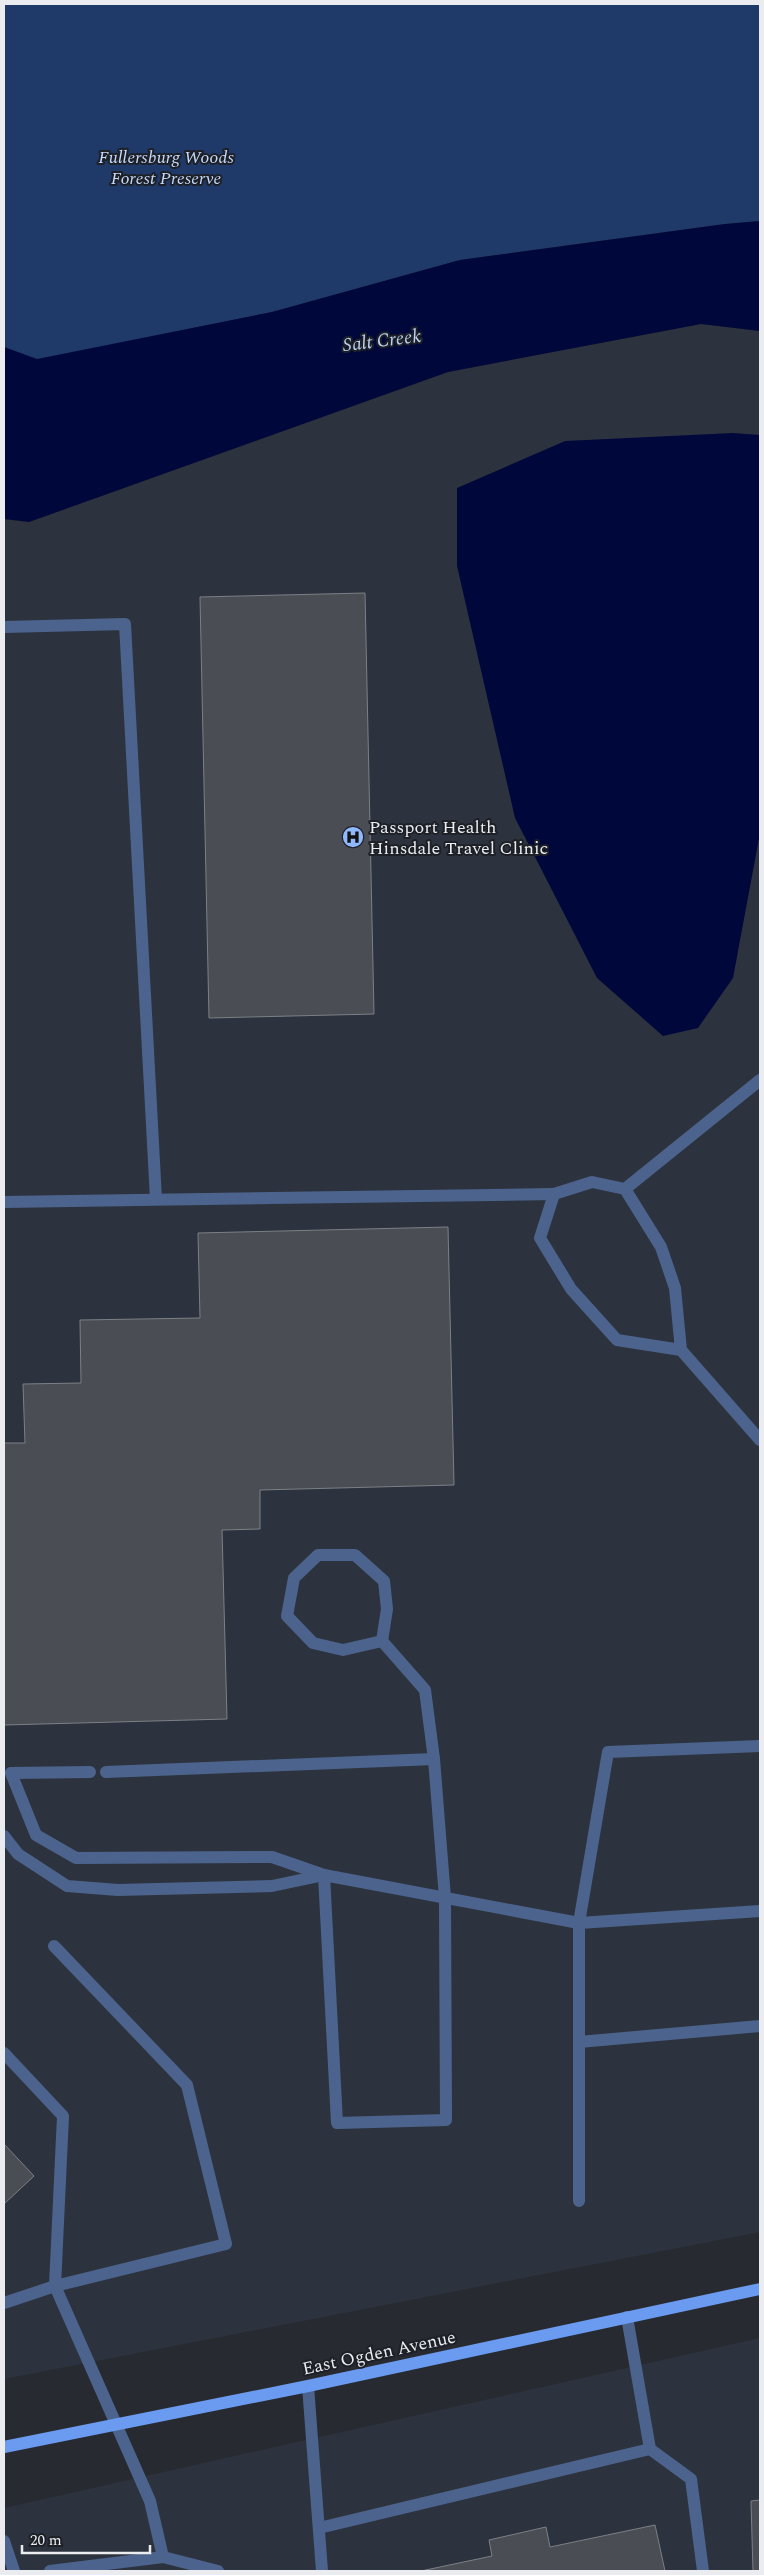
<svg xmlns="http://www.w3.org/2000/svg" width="764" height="2575" font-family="Spectral,serif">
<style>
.built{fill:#2d333e}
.green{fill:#1f3969}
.water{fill:#00083b}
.building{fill:#4a4e54;stroke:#7c8086}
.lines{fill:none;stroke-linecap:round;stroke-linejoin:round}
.lane{stroke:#4c648d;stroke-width:12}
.primary{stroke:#6b9bf0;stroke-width:12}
.labels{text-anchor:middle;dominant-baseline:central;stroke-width:4;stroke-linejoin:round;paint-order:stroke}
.park-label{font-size:18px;font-style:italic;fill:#c5d9fb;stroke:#1d2026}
.poi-label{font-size:18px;fill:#eaecf0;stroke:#1d2026;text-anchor:start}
.street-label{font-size:18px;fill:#eaecf0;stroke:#1d2026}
.water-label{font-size:19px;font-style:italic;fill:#bed2f4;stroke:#1d2026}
</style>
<rect width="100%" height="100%" fill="#272a30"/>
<!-- built -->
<g class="built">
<polygon points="701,324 760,331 760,2232 4,2379 4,519 29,522 448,372"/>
<polygon points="760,2338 760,2571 4,2571 4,2508"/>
</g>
<!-- green -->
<polygon class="green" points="4,4 760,4 760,221 725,224 460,260 272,312 37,360 4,347"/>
<!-- water -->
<g class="water">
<polygon points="760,221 760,331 701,324 448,372 29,522 4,519 4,347 37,359 272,312 460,260 725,224"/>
<polygon points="733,433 760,435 760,833 733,978 698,1028 663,1036 597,978 515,818 457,566 457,488 565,441"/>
</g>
<!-- building -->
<g class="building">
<polygon points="365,593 374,1014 209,1018 200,597"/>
<polygon points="448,1227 454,1485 260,1490 260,1529 222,1530 227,1719 4,1725 4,1443 25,1443 23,1384 81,1383 80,1320 200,1318 198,1233"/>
<polygon points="4,2144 34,2176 4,2204"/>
<polygon points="760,2500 760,2571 753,2571 751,2501"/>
<polygon points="655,2525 665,2571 421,2571 492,2556 489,2540 546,2527 550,2547"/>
</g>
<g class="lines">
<!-- lane -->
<g class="lane">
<polyline points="4,627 125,624 156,1199"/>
<polyline points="625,1189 760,1080"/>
<polyline points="4,1202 554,1194"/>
<polyline points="681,1350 617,1340 571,1289 540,1238 554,1194 592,1182 625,1189 661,1247 675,1288 681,1350 760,1440"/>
<polyline points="382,1641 387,1609 384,1581 355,1555 318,1555 294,1578 287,1616 313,1643 343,1650 382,1641 425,1690 434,1759"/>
<polyline points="106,1772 434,1759 445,1898 446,2120 337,2123 324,1875 579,1923 608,1752 760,1746"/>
<polyline points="11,1773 36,1835 76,1858 272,1857 324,1875"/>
<polyline points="11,1773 90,1772"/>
<polyline points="4,1836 18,1854 67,1886 118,1890 272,1886 324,1875"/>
<polyline points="579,2042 760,2026"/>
<polyline points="4,2053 63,2116 55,2286 226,2244 187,2085 54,1946"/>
<polyline points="579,2201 579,1923 760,1911"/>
<polyline points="4,2303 55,2286 150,2501 163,2557 50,2571"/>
<polyline points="627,2317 650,2449 691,2479 703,2571"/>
<polyline points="308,2386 322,2571"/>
<polyline points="319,2528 650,2449"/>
<polyline points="4,2541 14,2571"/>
<polyline points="163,2557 218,2571"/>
</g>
<!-- primary -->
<polyline class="primary" points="4,2447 308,2386 760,2289"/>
</g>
<!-- icons -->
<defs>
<g id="hospital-disc" transform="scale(1.125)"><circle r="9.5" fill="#90b8fd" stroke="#1d2026"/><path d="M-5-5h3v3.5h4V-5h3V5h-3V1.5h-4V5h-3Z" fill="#111"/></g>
</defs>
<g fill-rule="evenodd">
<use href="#hospital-disc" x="353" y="837"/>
</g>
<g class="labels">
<!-- park labels -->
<g class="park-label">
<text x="166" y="157">Fullersburg Woods<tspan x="166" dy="21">Forest Preserve</tspan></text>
</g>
<!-- poi labels -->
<g class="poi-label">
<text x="369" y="827">Passport Health<tspan x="369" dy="21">Hinsdale Travel Clinic</tspan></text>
</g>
<!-- street labels -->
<g class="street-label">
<text transform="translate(379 2353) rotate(-12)">East Ogden Avenue</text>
</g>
<!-- water labels -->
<g class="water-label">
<text transform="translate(382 341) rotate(-7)">Salt Creek</text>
</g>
</g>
<!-- border -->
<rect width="764" height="2575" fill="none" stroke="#eaecf0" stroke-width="10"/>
<!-- scale -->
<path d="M22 2545v8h128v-8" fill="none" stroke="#eaecf0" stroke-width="2.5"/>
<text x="30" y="2545" font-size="15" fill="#eaecf0" stroke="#1d2026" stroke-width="4" paint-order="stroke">20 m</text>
</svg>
